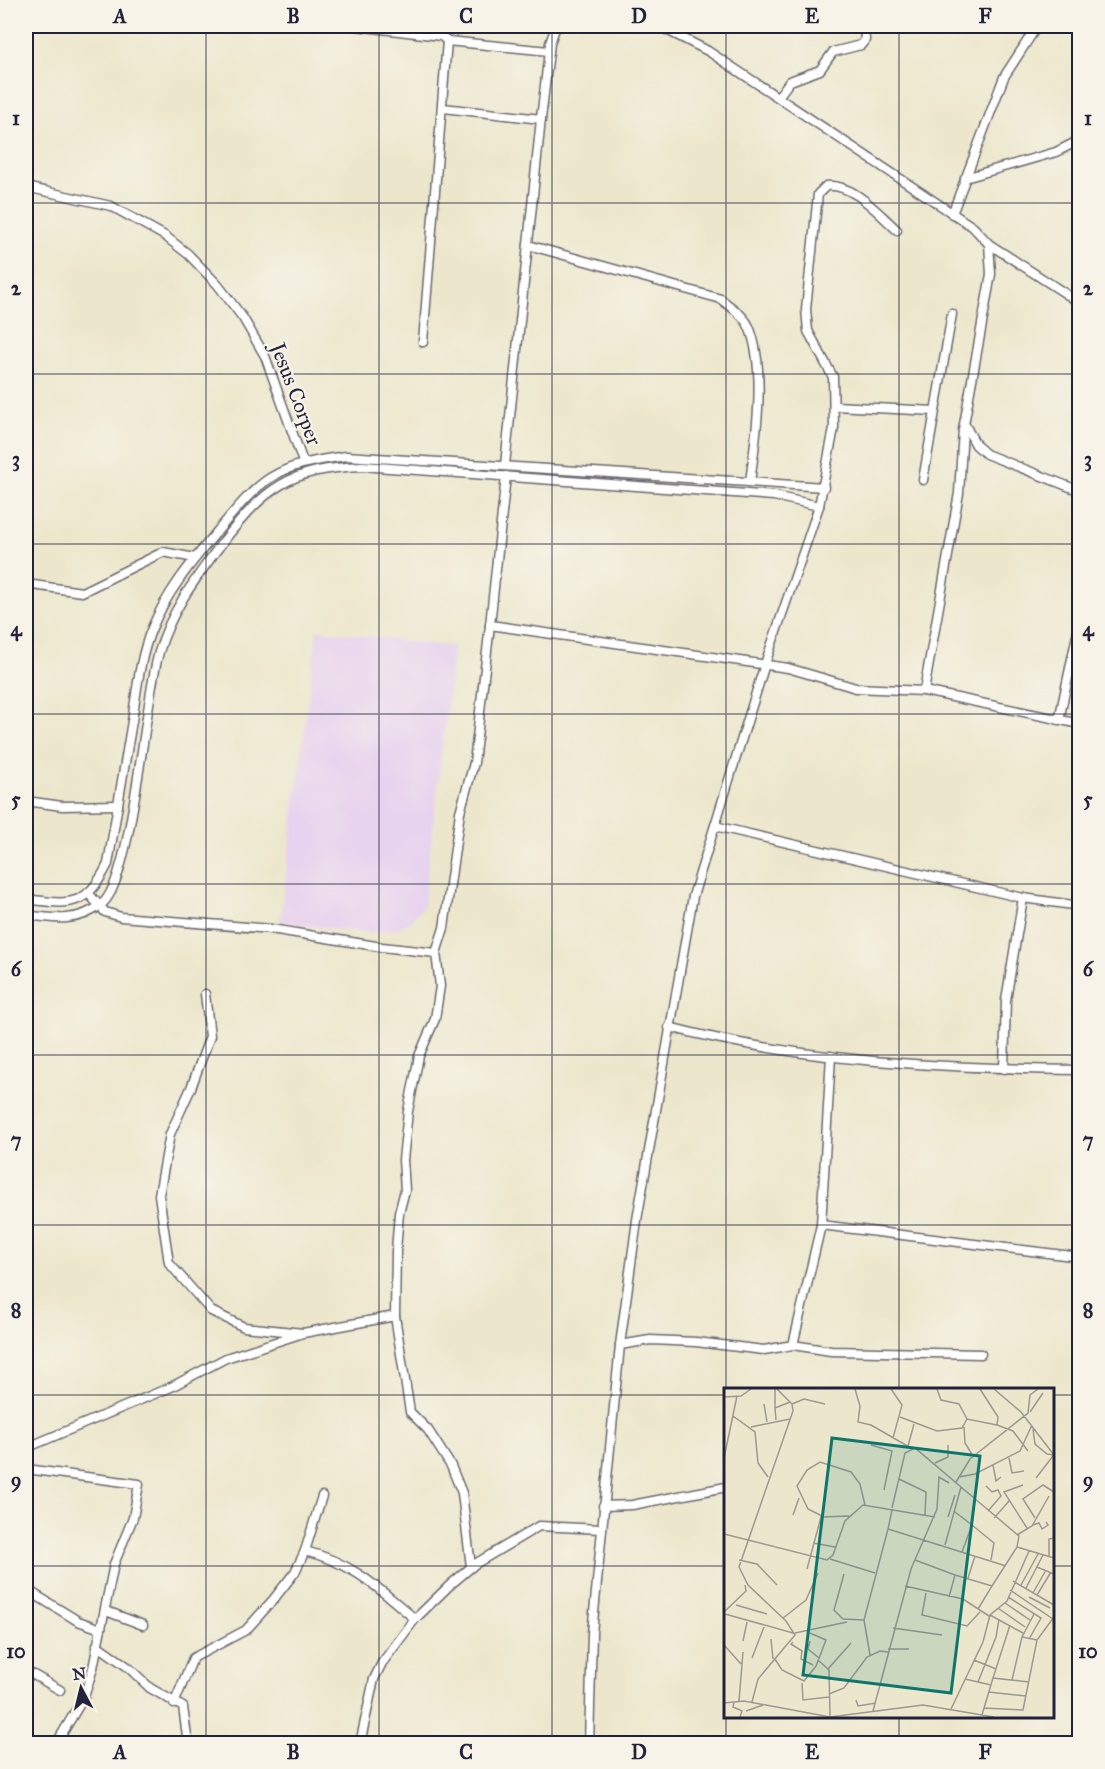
<svg xmlns="http://www.w3.org/2000/svg" width="1105" height="1769" font-family="'IM FELL Great Primer',serif">
<style>
.built{fill:#e7d2ef}
.lines{fill:none;stroke-linecap:round;stroke-linejoin:round}
.street-casing{stroke:#69676e;stroke-width:11}
.street{stroke:#fff;stroke-width:8}
.grid{fill:none;stroke:#22223b;stroke-width:1.5;stroke-opacity:0.55}
.labels{text-anchor:middle;dominant-baseline:central;stroke-width:4.5;stroke-linejoin:round;paint-order:stroke}
.street-label{font-size:21px;fill:#22223b;stroke:#f7f3e8}
.inset-road{fill:none;stroke:#9b9892;stroke-width:1.5}
.view{fill:#0f766e;fill-opacity:0.15;stroke:#0f766e;stroke-width:3}
.inset-edge{fill:none;stroke:#22223b;stroke-width:3}
.neatline{fill:none;stroke:#22223b;stroke-width:2}
.grid-label{font-size:20px;text-anchor:middle;font-weight:bold;fill:#22223b}
</style>
<rect width="100%" height="100%" fill="#f7f3e8"/>
<filter id="ink" filterUnits="userSpaceOnUse"><feTurbulence type="fractalNoise" baseFrequency=".0167" numOctaves="2"/><feDisplacementMap in="SourceGraphic" scale="12" xChannelSelector="R" yChannelSelector="G"/><feConvolveMatrix kernelMatrix="1 2 1 2 8 2 1 2 1" color-interpolation-filters="sRGB"/></filter>
<filter id="wash" filterUnits="userSpaceOnUse"><feTurbulence type="fractalNoise" baseFrequency=".008" numOctaves="4" result="noise"/><feDisplacementMap in="SourceGraphic" scale="24" xChannelSelector="R" yChannelSelector="G"/><feGaussianBlur stdDeviation="1.35" result="paint"/><feColorMatrix in="noise" values="0 0 0 0 0 0 0 0 0 0 0 0 0 0 0 0 0 1.4 0 .05"/><feComposite in="paint" operator="in"/></filter>
<g filter="url(#wash)">
<rect width="100%" height="100%" fill="#ece7cc"/>
<!-- built -->
<polygon class="built" points="317,630 454,647 424,905 410,922 397,929 367,933 280,922"/>
</g>
<g filter="url(#ink)">
<g class="lines">
<!-- street casing -->
<g class="street-casing">
<g id="street">
<polyline points="356,26 441,36 447,41 423,342"/>
<polyline points="659,26 708,51 973,227 989,244 991,274 963,430 959,493 924,691"/>
<polyline points="447,41 549,51"/>
<polyline points="778,97 790,81 820,70 833,52 861,45 865,40 864,26"/>
<polyline points="443,108 541,119"/>
<polyline points="965,178 1056,152 1080,140"/>
<polyline points="26,187 111,206 165,236 188,254 218,285 243,318 265,356 303,462"/>
<polyline points="952,214 1004,77 1037,26"/>
<polyline points="989,244 1080,303"/>
<path d="M528 245 721 299C731 308 745 315 750 329 766 372 756 437 750 482"/>
<polyline points="835,406 935,411"/>
<polyline points="965,425 976,445 986,454 1080,491"/>
<polyline points="505,465 541,119 550,43 556,26"/>
<polyline points="506,476 490,625 788,668 856,688 924,691 1080,724"/>
<polyline points="923,480 952,314"/>
<polyline points="26,584 82,592 163,552 195,558"/>
<polyline points="1059,720 1080,621"/>
<polyline points="26,801 62,806 118,805"/>
<polyline points="715,826 1023,898 1006,1000 1004,1069"/>
<polyline points="89,894 105,912 121,917 271,929 382,947 436,953"/>
<polyline points="1023,898 1080,906"/>
<path d="M26 899C70 905 86 908 108 864 116 816 124 768 132 721 137 690 140 656 152 628 167 592 191 563 215 534 262 478 272 466 346 456L824 487"/>
<path d="M26 915C54 919 80 923 103 903 133 875 144 703 159 652 171 610 196 578 222 543 266 487 289 469 362 466L774 496 819 506"/>
<polyline points="205,994 210,1036 191,1088 170,1134 159,1195 169,1263 211,1311 244,1327 303,1333 395,1316 396,1251 399,1213 405,1190 403,1160 408,1111 419,1056 435,1019 440,986 436,953 444,928 460,812 474,763 490,625"/>
<path d="M669 1027C802 1062 943 1068 1080 1070"/>
<polyline points="831,1056 821,1225 1080,1257"/>
<polyline points="395,1316 410,1412 428,1430 451,1466 462,1493 471,1567"/>
<polyline points="620,1345 650,1340 696,1342 764,1350 793,1345 831,1351 981,1354"/>
<polyline points="793,1345 821,1225"/>
<polyline points="26,1448 171,1387 226,1358 300,1334"/>
<polyline points="26,1469 139,1484 133,1518 114,1564 93,1668 84,1697 56,1744"/>
<polyline points="603,1506 632,1505 726,1487"/>
<path d="M305 1551C353 1563 378 1588 415 1619"/>
<polyline points="26,1589 78,1621 101,1629"/>
<polyline points="106,1611 143,1625"/>
<polyline points="97,1645 128,1667 150,1688 183,1707 188,1744"/>
<polyline points="26,1677 32,1674 60,1690"/>
<polyline points="174,1704 193,1658 246,1630 273,1600 295,1572 305,1551 322,1496"/>
<polyline points="360,1744 374,1679 382,1663 415,1619 450,1585 475,1564 539,1526 601,1529"/>
<path d="M589 1744 592 1633 620 1345 637 1220 693 896 765 664 819 506 834 428 833 377 808 331 806 309 818 194 826 186C853 183 878 213 897 230"/>
</g>
</g>
<!-- street -->
<use href="#street" class="street"/>
</g>
</g>
<!-- grid -->
<path class="grid" d="M206 26V1744M379 26V1744M552 26V1744M726 26V1390M899 26V1390M26 203H1080M26 374H1080M26 544H1080M26 714H1080M26 884H1080M26 1055H1080M26 1225H1080M26 1395H726M1052 1395H1080M26 1566H726M1052 1566H1080M726 1716V1744M899 1716V1744"/>
<g class="labels">
<!-- street labels -->
<g class="street-label">
<text transform="translate(296 394) rotate(69)">Jesus Corper</text>
</g>
</g>
<!-- overview -->
<g transform="translate(724 1388)">
<rect width="330" height="330" fill="#ece7cc"/>
<path class="inset-road" d="M51 1V20M131 1 136 18 134 34 147 37 187 60M167 1 178 17 169 50M213 1 217 12 235 16 243 31M256 1 274 29 273 37 289 43 304 63M270 1 297 24 330 67M0 9 17 8 27 1M40 16 43 34M68 16 80 11 101 16M306 24 319 5M9 28 31 44 34 75 44 89M176 29 213 43 238 40 243 31 273 37M52 32 51 20 66 14M27 39 66 31M240 39 241 55 249 68M309 41 311 56 323 66 330 67M147 57 168 63 160 102M184 58 190 36M0 70 13 8M285 70 288 85 300 83M211 75 224 69V57M269 77 272 93 277 89M235 89 251 86 296 63 308 37M312 90 329 68M175 91 202 104 201 127M232 94 246 71 304 25 306 7 314 1M299 97 280 104 303 140M262 98 268 104 274 102 277 108 264 123M237 99 295 148 293 159M168 120 181 65 191 60 237 99 221 157M168 122 164 141 282 178M231 124 248 137 238 164M69 127 75 110M98 128 84 121 73 98 83 82 96 74 127 84 136 96 141 117M224 129 231 107M270 130 286 112M311 130 299 111 319 97 330 104M248 137 270 155 267 172M309 137 315 135 318 141 324 137 322 134M0 146 103 172 109 167 121 133 139 117 211 129M293 147 308 138 325 108M89 155 111 159M325 168V151L330 150M106 171 151 185M15 172 33 176 53 197M191 172 231 187 225 209M313 179 330 186M83 181 97 129 125 128M120 186 110 222 119 231 140 232 164 141M231 187 268 198 254 221M244 190 251 168M289 193 330 217M297 197 314 166M181 198 239 211 265 228M268 198 293 159 330 170M302 200 319 167M286 202 329 231M202 205 198 227 243 238 256 224M309 205 322 182M313 207 327 184M284 209 317 230 305 251M305 209 326 220M281 215 306 232M12 217 43 226M274 220 301 239M0 224 22 203 21 197M1 226 69 245M310 226 298 249 313 252M266 227 299 245M59 230 82 212 94 185M140 232 146 267M286 237 269 290 305 294M169 240 218 247M71 245 123 234M47 251 49 271M19 253 23 234M86 253 84 261 95 270M69 254 67 256 78 263 77 271 89 277M0 257 17 276M164 261H185M28 270 40 239M51 271 58 282 80 293 92 278 102 252 86 245M94 272 105 282 106 329M250 272 272 281M104 281 127 255M241 291 267 297M288 292 298 249M254 294 272 249 275 231M78 295 79 312 105 309M265 304 302 308M105 306 120 300 143 269 156 263 164 264M132 312 134 318 152 315M15 313 19 264M10 314 9 319 18 323 16 329M28 314 34 291 71 247 62 233 24 197 15 179 69 23 68 16 53 1M0 315 20 313 106 329 199 317 270 329M260 320 269 290M227 321 259 254 266 227 283 213 305 163M22 323 39 317M149 323 187 181 213 121 215 89 225 95M258 327 260 320 299 322 313 252 330 229"/>
<path class="view" d="M108 50 256 68 227 305 79 287Z"/>
<rect width="330" height="330" class="inset-edge"/>
</g>
<!-- margin -->
<rect width="1105" height="1769" fill="none" stroke="#f7f3e8" stroke-width="66"/>
<!-- north arrow -->
<g transform="translate(81 1688) rotate(353)" stroke="#f7f3e8" stroke-width="4.5" paint-order="stroke">
<path d="M0-4.5L10 22L0 15L-10 22Z" fill="#22223b"/>
<text y="-9" font-size="16" font-weight="bold" text-anchor="middle" fill="#22223b">N</text>
</g>
<rect x="33" y="33" width="1039" height="1703" class="neatline"/>
<g class="grid-label">
<text x="120" y="23">A</text>
<text x="293" y="23">B</text>
<text x="466" y="23">C</text>
<text x="639" y="23">D</text>
<text x="812" y="23">E</text>
<text x="985" y="23">F</text>
<text x="16" y="125">1</text>
<text x="1088" y="125">1</text>
<text x="16" y="295">2</text>
<text x="1088" y="295">2</text>
<text x="16" y="466">3</text>
<text x="1088" y="466">3</text>
<text x="16" y="636">4</text>
<text x="1088" y="636">4</text>
<text x="16" y="806">5</text>
<text x="1088" y="806">5</text>
<text x="16" y="976">6</text>
<text x="1088" y="976">6</text>
<text x="16" y="1147">7</text>
<text x="1088" y="1147">7</text>
<text x="16" y="1317">8</text>
<text x="1088" y="1317">8</text>
<text x="16" y="1487">9</text>
<text x="1088" y="1487">9</text>
<text x="16" y="1658">10</text>
<text x="1088" y="1658">10</text>
<text x="120" y="1759">A</text>
<text x="293" y="1759">B</text>
<text x="466" y="1759">C</text>
<text x="639" y="1759">D</text>
<text x="812" y="1759">E</text>
<text x="985" y="1759">F</text>
</g>
</svg>
